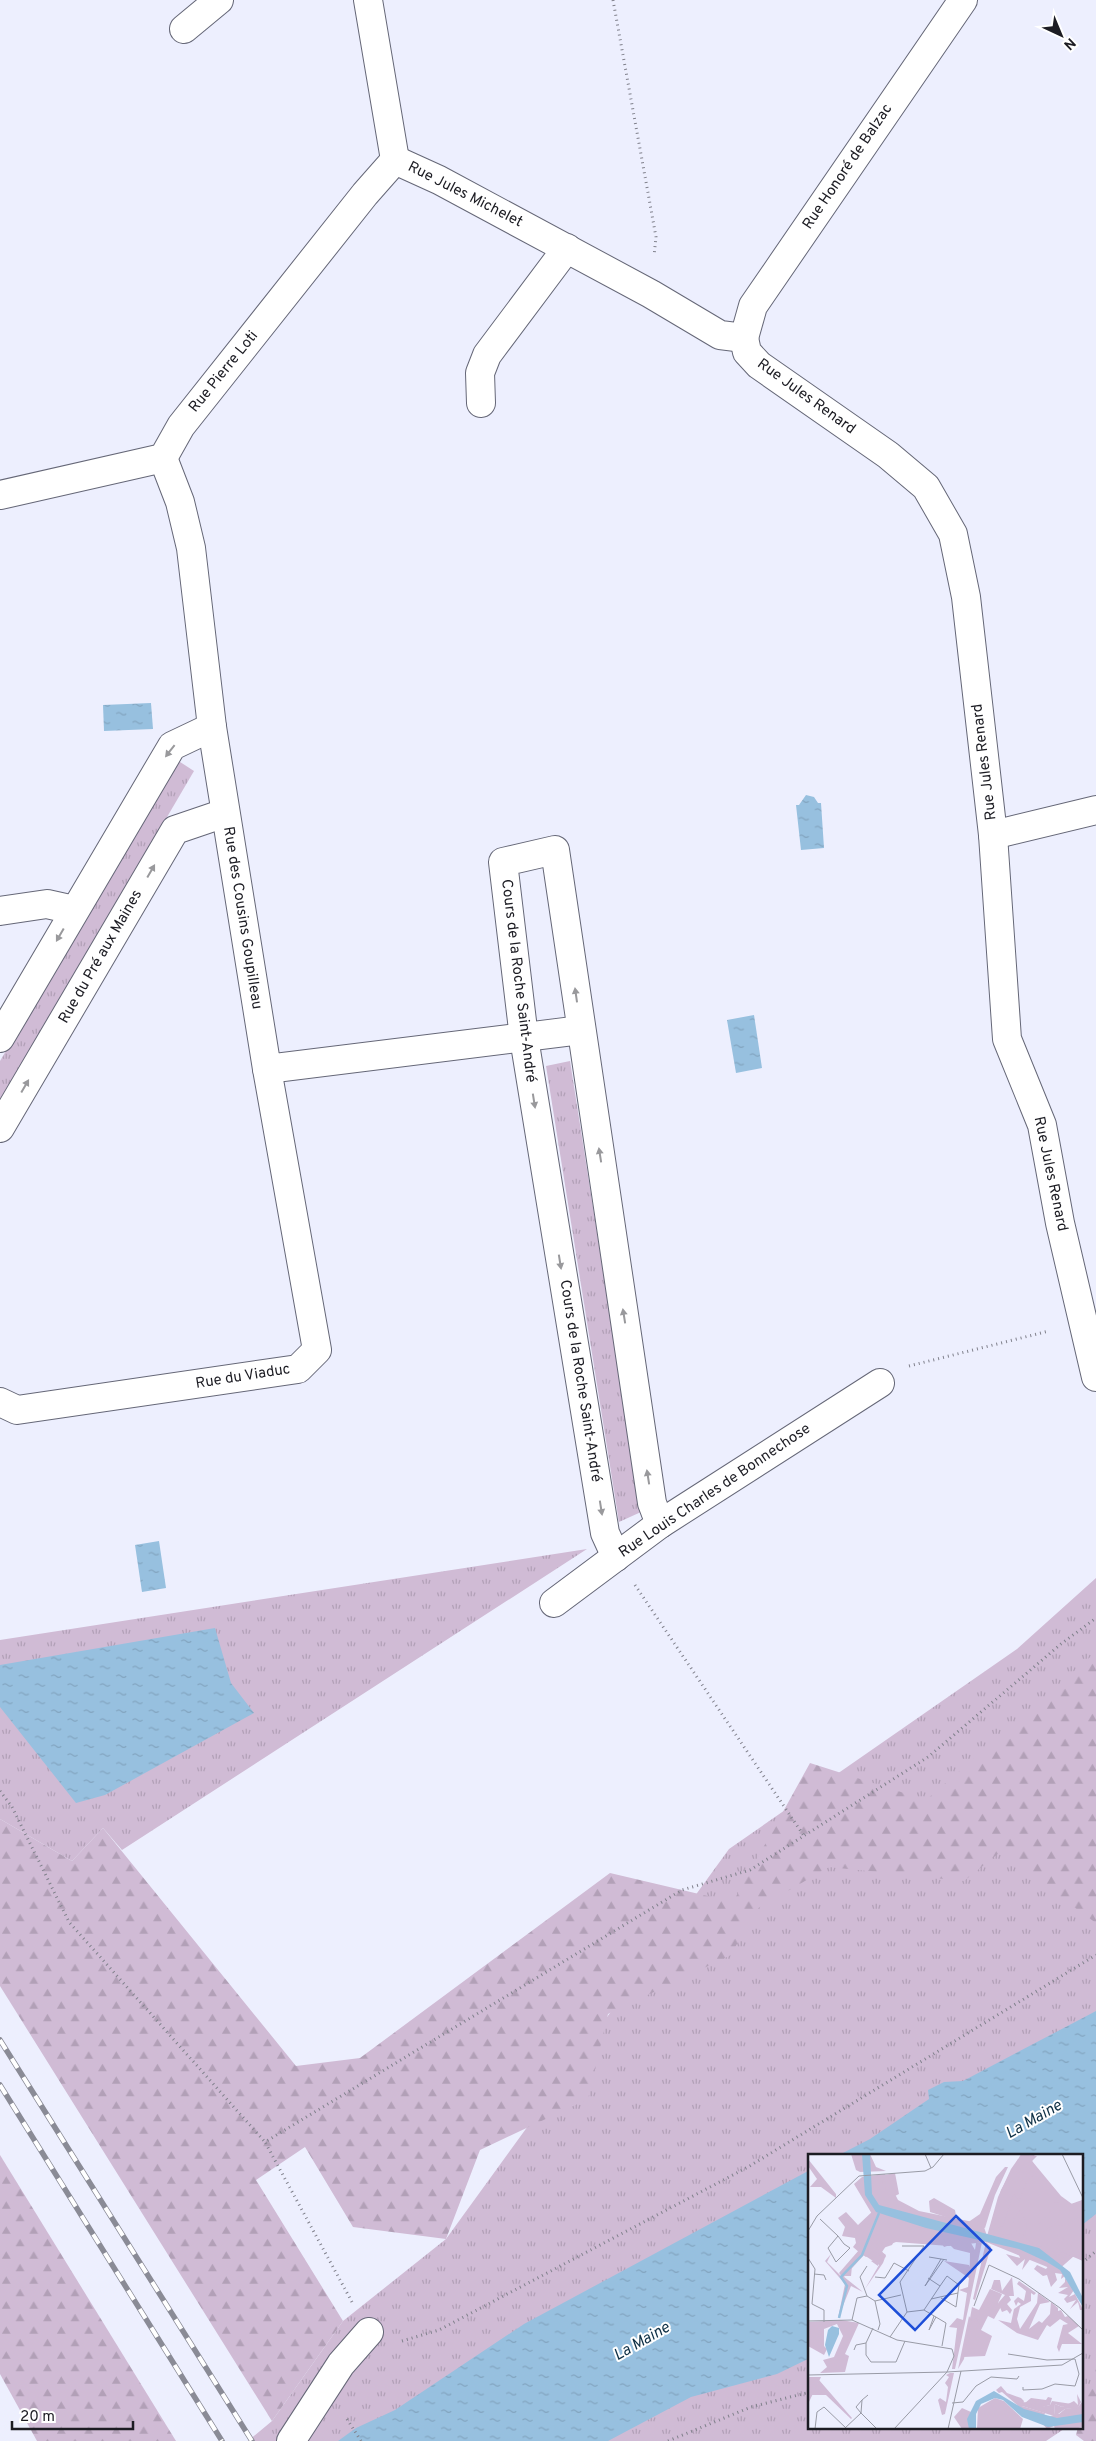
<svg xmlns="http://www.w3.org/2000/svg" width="1096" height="2441" font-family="Overpass,sans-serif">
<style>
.grass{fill:url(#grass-tufts)}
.forest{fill:url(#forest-firs)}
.water{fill:url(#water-ripples)}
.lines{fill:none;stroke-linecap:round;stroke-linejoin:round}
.minor-casing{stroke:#656777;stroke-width:30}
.path{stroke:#80818c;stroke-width:3;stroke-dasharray:1 4;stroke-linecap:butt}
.minor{stroke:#fff;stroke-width:28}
.rail-casing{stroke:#8a8b96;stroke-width:5.5}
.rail{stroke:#fff;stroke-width:4;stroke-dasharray:11;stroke-linecap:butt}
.oneway{fill:#99999c}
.labels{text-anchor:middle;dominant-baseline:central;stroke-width:4;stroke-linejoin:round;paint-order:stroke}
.street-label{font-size:15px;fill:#1c1c23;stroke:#fff}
.water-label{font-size:16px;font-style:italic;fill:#0d2f45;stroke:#fff}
.inset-river{fill:none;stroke:#97c0df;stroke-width:2.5}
.inset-road{fill:none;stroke:#999ba6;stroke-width:1}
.view{fill:#1d4ed8;fill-opacity:0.15;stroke:#1d4ed8;stroke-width:2.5}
.inset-edge{fill:none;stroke:#1c1c23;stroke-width:2.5}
</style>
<defs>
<pattern id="grass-tufts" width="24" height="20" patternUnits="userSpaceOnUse" patternTransform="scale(1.25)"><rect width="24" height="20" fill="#d0bbd5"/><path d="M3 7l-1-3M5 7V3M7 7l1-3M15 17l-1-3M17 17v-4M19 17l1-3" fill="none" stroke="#b2a0b7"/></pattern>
<pattern id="forest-firs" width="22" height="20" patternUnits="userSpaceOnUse" patternTransform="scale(1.25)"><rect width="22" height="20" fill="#d0bbd5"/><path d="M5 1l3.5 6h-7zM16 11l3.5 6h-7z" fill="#b2a0b7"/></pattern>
<pattern id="water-ripples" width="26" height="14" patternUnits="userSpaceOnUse" patternTransform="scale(1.25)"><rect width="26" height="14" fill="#97c0df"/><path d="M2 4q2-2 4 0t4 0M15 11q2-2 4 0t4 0" fill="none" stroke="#82a4bf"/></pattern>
</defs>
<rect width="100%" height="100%" fill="#edeffe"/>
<!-- grass -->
<g class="grass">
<polygon points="177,760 194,771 0,1102 0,1061"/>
<polygon points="570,1061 641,1512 619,1522 546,1066"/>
<polygon points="587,1549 122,1850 103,1828 72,1861 0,1819 0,1640"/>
<polygon points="1096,1578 1096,2408 1082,2417 1082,2155 810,2155 810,2427 1067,2427 1046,2441 248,2441 272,2421 343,2321 446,2239 729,1849 1017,1649"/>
</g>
<!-- forest -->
<g class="forest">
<polygon points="1096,1652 1096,1923 999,1853 964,1881 829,1867 755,1910 731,1955 608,2014 588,2099 480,2150 446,2239 353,2227 305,2147 256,2180 343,2321 272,2421 0,1986 0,1819 72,1861 103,1828 296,2066 360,2058 610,1873 733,1902 810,1763 926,1800"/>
<polygon points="0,2155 176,2441 37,2441 0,2374"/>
<polygon points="1096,2369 1096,2441 1084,2441 1076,2435 1078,2427 1082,2427 1082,2413"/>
</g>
<!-- water -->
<g class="water">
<polygon points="151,703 153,729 104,731 103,705"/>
<polygon points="806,795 814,797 818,803 821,803 824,848 801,850 796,805 799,805"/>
<polygon points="754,1015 762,1068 736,1073 727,1020"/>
<polygon points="159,1541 166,1588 142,1592 135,1545"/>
<polygon points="215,1628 231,1683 254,1713 105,1795 76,1803 0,1707 0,1665"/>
<polygon points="1096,2011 1096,2214 1082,2225 1082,2155 839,2155 870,2139 929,2099 928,2090 944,2082 963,2081"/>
<polygon points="810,2170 810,2358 777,2374 691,2397 608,2441 338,2441 356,2428 395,2410 524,2324"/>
</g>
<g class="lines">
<!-- minor casing -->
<g class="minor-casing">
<g id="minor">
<polyline points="368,0 395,160"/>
<polyline points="184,29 219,0"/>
<polyline points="395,160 439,180 651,294 720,335 744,338"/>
<polyline points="744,338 747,352 759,365 888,455 926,487 953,534 966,597 993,835 1007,1039 1042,1125 1060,1223 1096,1377"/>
<polyline points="744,338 753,306 963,0"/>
<polyline points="481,403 480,373 487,355 567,248"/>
<polyline points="163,458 180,502 191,548 212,727 267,1069 581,1030"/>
<polyline points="0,495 163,458 181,426 365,194 395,160"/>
<polyline points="993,835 1096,810"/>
<polyline points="0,911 47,904 74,910"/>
<polyline points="0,1038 172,746 212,727"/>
<polyline points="0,1128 175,830 225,813"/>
<polyline points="0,1402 17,1410 298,1369 317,1350 267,1069"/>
<polyline points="616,1557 605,1533 524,1038 503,862 555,850 652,1503 660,1524"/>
<polyline points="554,1603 660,1524 880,1383"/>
<polyline points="291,2441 341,2364 369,2332"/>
</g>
</g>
<!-- path -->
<g class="path">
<polyline points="613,0 656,237 654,256"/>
<polyline points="909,1366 1049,1331"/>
<polyline points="635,1585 804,1836"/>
<polyline points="0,1791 12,1807 69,1922 265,2142"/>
<polyline points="1082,2263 1096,2251"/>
<polyline points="352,2302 265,2142 682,1890 750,1870 928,1757 1061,1644 1096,1618"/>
<polyline points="402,2341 439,2330 748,2167 1096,1955"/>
<polyline points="347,2419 361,2441"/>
<polyline points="668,2441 751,2407 810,2392"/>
</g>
<!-- minor -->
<use href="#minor" class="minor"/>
<!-- rail casing -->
<g class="rail-casing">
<g id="rail">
<polyline points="0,2040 252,2441"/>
<polyline points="0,2085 222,2441"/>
</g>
</g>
<!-- rail -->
<use href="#rail" class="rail"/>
</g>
<!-- one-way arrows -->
<defs><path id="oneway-solid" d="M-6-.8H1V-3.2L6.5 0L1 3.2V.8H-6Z" transform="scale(1.25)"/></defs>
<g class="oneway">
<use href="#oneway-solid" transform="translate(170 751) rotate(128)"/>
<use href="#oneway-solid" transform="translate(151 871) rotate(-60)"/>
<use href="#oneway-solid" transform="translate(60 935) rotate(120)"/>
<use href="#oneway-solid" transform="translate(576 995) rotate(-98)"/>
<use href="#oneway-solid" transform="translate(25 1086) rotate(-60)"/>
<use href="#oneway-solid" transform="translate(534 1101) rotate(81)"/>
<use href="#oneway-solid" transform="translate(600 1155) rotate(-99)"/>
<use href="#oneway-solid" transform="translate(560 1262) rotate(81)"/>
<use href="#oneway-solid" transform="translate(624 1316) rotate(-99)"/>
<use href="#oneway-solid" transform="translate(648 1477) rotate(-99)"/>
<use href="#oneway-solid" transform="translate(601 1508) rotate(81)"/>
</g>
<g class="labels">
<!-- street labels -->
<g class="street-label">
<text transform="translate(848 167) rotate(-56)">Rue Honoré de Balzac</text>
<text transform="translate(465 195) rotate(27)">Rue Jules Michelet</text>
<text transform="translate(224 372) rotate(-51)">Rue Pierre Loti</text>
<text transform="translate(806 397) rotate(36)">Rue Jules Renard</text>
<text transform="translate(985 762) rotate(-97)">Rue Jules Renard</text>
<text transform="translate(242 918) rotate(81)">Rue des Cousins Goupilleau</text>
<text transform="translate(101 957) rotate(-60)">Rue du Pré aux Maines</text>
<text transform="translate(518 981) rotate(83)">Cours de la Roche Saint-André</text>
<text transform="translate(1050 1174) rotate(78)">Rue Jules Renard</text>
<text transform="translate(243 1377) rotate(-9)">Rue du Viaduc</text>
<text transform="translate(580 1381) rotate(81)">Cours de la Roche Saint-André</text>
<text transform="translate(715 1491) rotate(-34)">Rue Louis Charles de Bonnechose</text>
</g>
<!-- water labels -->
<g class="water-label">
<text transform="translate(1034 2120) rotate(-30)">La Maine</text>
<text transform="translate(642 2342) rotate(-30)">La Maine</text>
</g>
</g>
<!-- overview -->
<g transform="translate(808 2154)">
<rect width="275" height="275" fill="#edeffe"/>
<path d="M227 0 224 7 253 42 264 50 275 47V107L266 102 249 117 178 88 141 92 88 88 78 92 74 98 78 101 75 109 57 135 71 111 56 101 35 124 31 119 51 96 64 60 46 30 54 23 77 20 90 46 111 57 175 70 179 82 190 43 203 15 210 5ZM136 107 161 111 164 117 161 151 147 215H144L149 174 141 173 149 164 155 166 159 139 151 136 160 133 161 124ZM182 135 194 140 190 149 194 151 186 165 180 162 173 176 184 182 177 202 155 203 164 153 171 156ZM11 226 44 264 43 265 18 241H3ZM187 244 196 247 215 265 212 275H169L170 254ZM244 247 264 250 254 253 247 250 246 262 214 252 213 248 228 249V254L242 251ZM275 247V259L250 261 257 255 270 253Z" fill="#d0bbd5"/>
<path d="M43 0H62L68 13 78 17 52 18 48 16ZM213 0 229 2 224 7 230 17 219 27 211 47 206 39 195 72 181 77 193 36ZM0 5 28 40V44L13 33H2L9 25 0 12ZM197 13H200L187 41 177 74 159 69 172 60 188 23ZM87 19 91 40 87 42 81 41 71 22ZM253 43 263 50 274 46 275 62 266 65 263 72 247 71 237 76 231 70 243 57V49L253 48ZM126 44 147 56 148 62 144 65 122 58 121 47ZM66 56 108 73 131 77 138 89H163L167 96 168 89 174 88 161 151 162 99 146 95 142 91 136 93 133 88 86 87 84 91 72 95 78 103 73 105 75 108H70V112L63 107 70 105 73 100 66 97 58 103 55 101 44 112 43 122H35L55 138 43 132 30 164 37 130 17 107 23 100 19 108 33 122 52 99 45 93 48 89 47 84 34 82 37 73 30 64 38 58 50 71ZM212 56 219 69 217 81 209 79 205 66ZM180 79 216 82 227 92 237 93 257 105 253 110ZM251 81 275 102V107L249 96 252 90 248 83ZM178 88 183 93 167 146 165 145ZM195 91 252 113 259 119 257 124 266 136 261 143 267 140 275 156H272L270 148 262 155 268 146 259 149 256 145 260 141 250 139 260 133 251 134 257 128V122L253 125 254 120 247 119 249 126 243 133 239 121 235 122 226 115 229 111 238 115 241 111 223 104 214 116 217 105 209 112 198 100 212 104 210 98ZM204 123 206 142H201L203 146 199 150 204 156 202 160 199 156 194 158 190 149 197 141 183 135 186 126H192L194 137ZM211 127 228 139 226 141 223 139V147L212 153 209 165 212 175 229 149 230 139 242 148 232 150 221 175 231 167 234 169 242 160 243 148 250 154V157L253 156 257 163 260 162 271 172 260 179 274 190H254L251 198 249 193 255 171 260 170 252 165 242 173 239 171 230 186 209 179 190 166 203 169 206 155 213 150 210 148 208 152 206 147 210 143 216 147 218 137 209 130ZM161 162 164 167 168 164 170 167H162L156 205 150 215ZM33 166 51 169 37 200 41 202 37 218 12 219 19 213 15 206 26 203 35 182 29 170 16 175V192L19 195 16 201 0 192V168ZM142 219H146L137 260 134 261 130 246 132 244 138 248 140 233 137 229 141 223 138 221ZM0 223H13L0 250ZM193 232 199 239 213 244 216 247 214 252 237 259 236 262 215 256 194 238 191 239 188 236ZM269 240 273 248 270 254 257 255 250 260 275 258V263L257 266 240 263 246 261 247 250 254 253 266 247 270 251ZM240 243 244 244 242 251 228 255 227 249 221 252 217 249 223 244 238 246ZM154 254 163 258V275H154L146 263ZM275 267V273L266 275H247L246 272 239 275 234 269 246 271Z" fill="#d0bbd5"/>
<path d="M54 0H62L64 40 71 51 231 94 262 118 275 144V153L252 116 239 108 211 95 118 74 68 58 57 41ZM24 172 31 174V180L21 203 17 191 20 176ZM186 237 216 255 249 264 275 260V268L240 273 214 263 195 246 187 244 173 250 168 260V275H161L159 265 168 247Z" fill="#97c0df"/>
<path class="inset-river" d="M31 164 39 132 33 123 54 101 71 59"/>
<path class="inset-road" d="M117 0 123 14M254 0 275 44M12 65 30 82 36 90 42 94 28 108 20 94 30 82M0 77 9 62 51 22 117 17 125 13 136 0M94 92H116L92 128 99 158M121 103 139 106M0 104 7 115 4 150 16 156V168M59 112 52 123 59 142 67 147 93 141M6 120 16 121 18 126M67 123 77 124 86 109 101 117M117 132 133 105M117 132 136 105M132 132 139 122 151 131 148 153 133 144M123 145 150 139M67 147 72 170 70 176M166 152 181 111 211 125 252 154 275 176M116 156 132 132 120 124M99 158 116 156 138 169 134 192M126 162 121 176 128 163M44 166 49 144 59 142M0 167 44 166 89 186 144 195 146 202 139 218M65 174 58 189V201L63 208H88L97 187M82 183 99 158M46 196 48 191 58 189M200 200 239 206 267 205 271 220 267 232 247 230 234 235 215 236V233M0 221 139 218 254 211 275 199M54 246 53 259 48 253 54 246 60 241M144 249 155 248 168 232 183 223 209 225 211 222M7 275 9 258 16 253 39 275M36 275 53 259 69 275M86 275 139 218M140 275 153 217"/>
<path class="view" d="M148 62 183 96 107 176 71 141Z"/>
<rect width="275" height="275" class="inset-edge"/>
</g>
<!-- north arrow -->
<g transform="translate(1061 35) rotate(136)" stroke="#ffffff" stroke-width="4" paint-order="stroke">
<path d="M0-4L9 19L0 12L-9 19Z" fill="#1c1c23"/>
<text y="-8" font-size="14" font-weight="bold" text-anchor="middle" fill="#1c1c23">N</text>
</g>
<!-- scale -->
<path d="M12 2421v8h121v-8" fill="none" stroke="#1c1c23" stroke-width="2.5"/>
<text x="20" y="2421" font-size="15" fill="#1c1c23" stroke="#ffffff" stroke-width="4" paint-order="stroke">20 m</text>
</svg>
